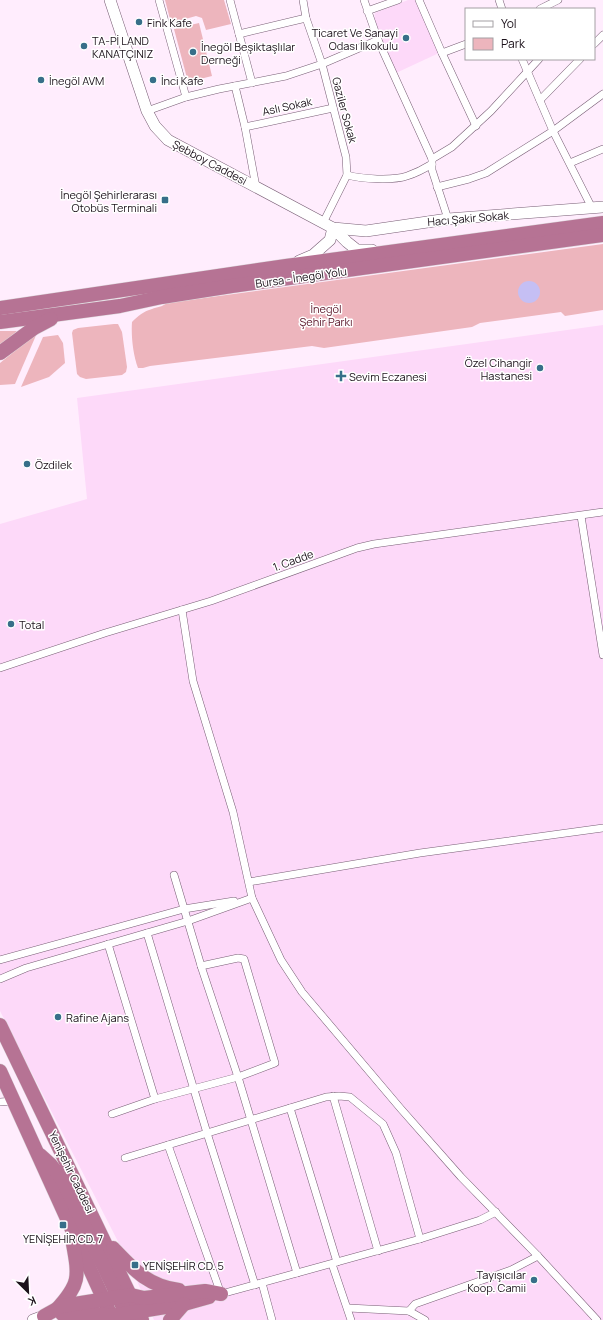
<svg xmlns="http://www.w3.org/2000/svg" width="603" height="1320" font-family="Manrope,sans-serif">
<style>
.built{fill:#fdd9f9}
.green{fill:#edb5bd}
.water{fill:#c5bff4}
.lines{fill:none;stroke-linecap:round;stroke-linejoin:round}
.street-casing{stroke:#785e75;stroke-width:8}
.secondary-casing{stroke:#785e75;stroke-width:12}
.highway-casing{stroke:#dbd9db;stroke-width:15}
.street{stroke:#fff;stroke-width:7}
.secondary{stroke:#fff;stroke-width:11}
.highway{stroke:#b67394;stroke-width:14}
.poi-dot{fill:#376f89;stroke:#fff;stroke-width:1.5}
.labels{text-anchor:middle;dominant-baseline:central;stroke-width:3;stroke-linejoin:round;paint-order:stroke}
.poi-label{font-size:11px;fill:#1c121b;stroke:#fff;text-anchor:start}
.street-label{font-size:11px;fill:#1c121b;stroke:#fff}
.park-label{font-size:11px;fill:#591226;stroke:#fff}
</style>
<rect width="100%" height="100%" fill="#ffedfd"/>
<!-- built -->
<g class="built">
<polygon points="408,0 416,0 439,53 396,73 374,22 375,13"/>
<polygon points="603,325 603,1320 154,1320 130,1265 0,1011 0,524 87,499 77,398"/>
</g>
<!-- green -->
<g class="green">
<polygon points="165,0 224,0 231,24 206,30 202,18 196,16 171,23"/>
<polygon points="199,23 212,76 188,82 174,29"/>
<path d="M603 244V310L565 316 561 312 480 323 472 327 324 348 312 346 150 366 143 368H138C133 355 131 336 132 322 138 316 144 311 152 309 157 307 162 307 167 303Z"/>
<polygon points="114,324 118,324 122,332 127,367 126,372 122,375 86,379 80,377 77,374 72,333 73,330 78,328"/>
<polygon points="0,331 17,331 0,346"/>
<polygon points="37,333 15,384 0,385 0,363"/>
<polygon points="58,335 63,343 65,363 49,377 21,387 43,337"/>
</g>
<!-- water -->
<circle class="water" cx="529" cy="292" r="11"/>
<g class="lines">
<!-- street casing -->
<g class="street-casing">
<g id="street">
<polyline points="159,0 186,97"/>
<polyline points="230,0 252,83"/>
<polyline points="303,0 306,18 322,64 346,157 347,175 323,223"/>
<polyline points="364,0 378,40 432,159 432,170 448,219"/>
<polyline points="419,0 442,53 476,126"/>
<polyline points="499,0 502,9"/>
<polyline points="540,9 558,0"/>
<polyline points="367,11 398,0"/>
<polyline points="239,34 306,18"/>
<polyline points="594,44 603,35"/>
<polyline points="442,53 466,44"/>
<polyline points="522,59 553,131 592,208"/>
<polyline points="235,86 245,127 256,187"/>
<polyline points="540,100 580,59"/>
<polyline points="147,111 186,97 219,89 286,76 322,64 378,40"/>
<polyline points="245,127 333,108"/>
<polyline points="432,159 452,147 491,111 539,59"/>
<polyline points="570,163 603,149"/>
<path d="M347 175C362 179 392 181 407 176 416 173 424 169 432 164"/>
<polyline points="437,187 469,179 486,173 553,131 603,94"/>
<polyline points="581,516 603,655"/>
<polyline points="182,610 193,681 233,812 252,898 281,960 302,992 401,1109 461,1177 538,1256 597,1320"/>
<polyline points="0,668 105,633 211,601 357,548 374,544 603,512"/>
<polyline points="174,875 202,969 238,1077 297,1273"/>
<polyline points="249,882 420,853 603,828"/>
<polyline points="147,933 207,1133 255,1285"/>
<polyline points="108,944 155,1099"/>
<polyline points="0,960 184,909 234,901"/>
<polyline points="0,979 26,968 188,921 252,898"/>
<polyline points="333,1096 378,1251"/>
<polyline points="0,1102 13,1101"/>
<polyline points="290,1108 337,1262"/>
<polyline points="112,1114 155,1099 238,1077 275,1063 244,959 238,958 201,966"/>
<polyline points="168,1145 221,1294 420,1239 480,1220 496,1212"/>
<polyline points="125,1158 326,1097 339,1096 350,1097 383,1124 396,1153 420,1239"/>
<polyline points="332,1264 351,1320"/>
<polyline points="262,1283 272,1320"/>
<polyline points="348,1308 409,1311 425,1320"/>
<polyline points="409,1311 415,1304 511,1270 538,1256"/>
</g>
</g>
<!-- secondary casing -->
<g class="secondary-casing">
<g id="secondary">
<polyline points="110,0 147,111 155,126 168,140 333,228 366,231 448,219 603,207"/>
<polyline points="299,261 313,255 330,240 333,228 347,242 357,250 372,250"/>
<polyline points="33,1320 44,1316"/>
</g>
</g>
<!-- highway casing -->
<g class="highway-casing">
<g id="highway">
<polyline points="0,308 286,266 603,223"/>
<polyline points="0,322 120,306 162,297 232,286 603,235"/>
<polyline points="0,353 34,328 51,319"/>
<polyline points="0,1025 142,1320"/>
<polyline points="0,1071 113,1320"/>
<polyline points="40,1155 51,1165 62,1179 129,1320"/>
<path d="M113 1248C134 1270 148 1286 179 1290"/>
<path d="M57 1309C80 1284 79 1277 73 1244"/>
<polyline points="62,1314 91,1313 111,1316 184,1304 209,1297"/>
<polyline points="44,1316 62,1306 131,1295 144,1298 205,1291 221,1294"/>
<polyline points="170,1320 184,1304"/>
</g>
</g>
<!-- street -->
<use href="#street" class="street"/>
<!-- secondary -->
<use href="#secondary" class="secondary"/>
<!-- highway -->
<use href="#highway" class="highway"/>
</g>
<!-- markers -->
<g class="poi-dot">
<circle cx="139" cy="22" r="4"/>
<circle cx="406" cy="38" r="4"/>
<circle cx="84" cy="46" r="4"/>
<circle cx="193" cy="52" r="4"/>
<circle cx="41" cy="80" r="4"/>
<circle cx="153" cy="80" r="4"/>
<rect x="161" y="196" width="8" height="8" rx="2"/>
<circle cx="540" cy="368" r="4"/>
<path d="M339 370h4v4h4v4h-4v4h-4v-4h-4v-4h4z"/>
<circle cx="27" cy="464" r="4"/>
<circle cx="11" cy="624" r="4"/>
<circle cx="58" cy="1017" r="4"/>
<rect x="59" y="1221" width="8" height="8" rx="2"/>
<rect x="131" y="1261" width="8" height="8" rx="2"/>
<circle cx="534" cy="1280" r="4"/>
</g>
<g class="labels">
<!-- poi labels -->
<g class="poi-label">
<text x="147" y="22">Fink Kafe</text>
<text x="398" y="32" text-anchor="end">Ticaret Ve Sanayi<tspan x="398" dy="13">Odası İlkokulu</tspan></text>
<text x="92" y="40">TA-Pİ LAND<tspan x="92" dy="13">KANATÇINIZ</tspan></text>
<text x="201" y="46">İnegöl Beşiktaşlılar<tspan x="201" dy="13">Derneği</tspan></text>
<text x="49" y="80">İnegöl AVM</text>
<text x="161" y="80">İnci Kafe</text>
<text x="157" y="194" text-anchor="end">İnegöl Şehirlerarası<tspan x="157" dy="13">Otobüs Terminali</tspan></text>
<text x="532" y="362" text-anchor="end">Özel Cihangir<tspan x="532" dy="13">Hastanesi</tspan></text>
<text x="349" y="376">Sevim Eczanesi</text>
<text x="35" y="464">Özdilek</text>
<text x="19" y="624">Total</text>
<text x="66" y="1017">Rafine Ajans</text>
<text x="63" y="1238" text-anchor="middle">YENİŞEHİR CD. 7</text>
<text x="143" y="1265">YENİŞEHİR CD. 5</text>
<text x="526" y="1274" text-anchor="end">Tayışıcılar<tspan x="526" dy="13">Koop. Camii</tspan></text>
</g>
<!-- street labels -->
<g class="street-label">
<text transform="translate(287 106) rotate(-12)">Aslı Sokak</text>
<text transform="translate(345 110) rotate(75)">Gaziler Sokak</text>
<text transform="translate(210 162) rotate(28)">Şebboy Caddesi</text>
<text transform="translate(468 218) rotate(-5)">Hacı Şakir Sokak</text>
<text transform="translate(301 277) rotate(-8)">Bursa - İnegöl Yolu</text>
<text transform="translate(293 560) rotate(-20)">1. Cadde</text>
<text transform="translate(72 1172) rotate(64)">Yenişehir Caddesi</text>
</g>
<!-- park labels -->
<g class="park-label">
<text x="326" y="308">İnegöl<tspan x="326" dy="13">Şehir Parkı</tspan></text>
</g>
</g>
<!-- legend -->
<rect x="465" y="8" width="130" height="52" fill="#ffffff" stroke="#a4a0a4"/>
<rect x="473" y="21" width="20" height="6" fill="#ffffff" stroke="#a4a0a4"/>
<text x="501" y="28" font-size="12" fill="#1c121b">Yol</text>
<rect x="473" y="38" width="20" height="12" fill="#edb5bd" stroke="#a4a0a4"/>
<text x="501" y="48" font-size="12" fill="#1c121b">Park</text>
<!-- north arrow -->
<g transform="translate(28 1292) rotate(156)" stroke="#ffffff" stroke-width="3" paint-order="stroke">
<path d="M0-3L7 15L0 10L-7 15Z" fill="#1c121b"/>
<text y="-6" font-size="11" font-weight="bold" text-anchor="middle" fill="#1c121b">K</text>
</g>
</svg>
